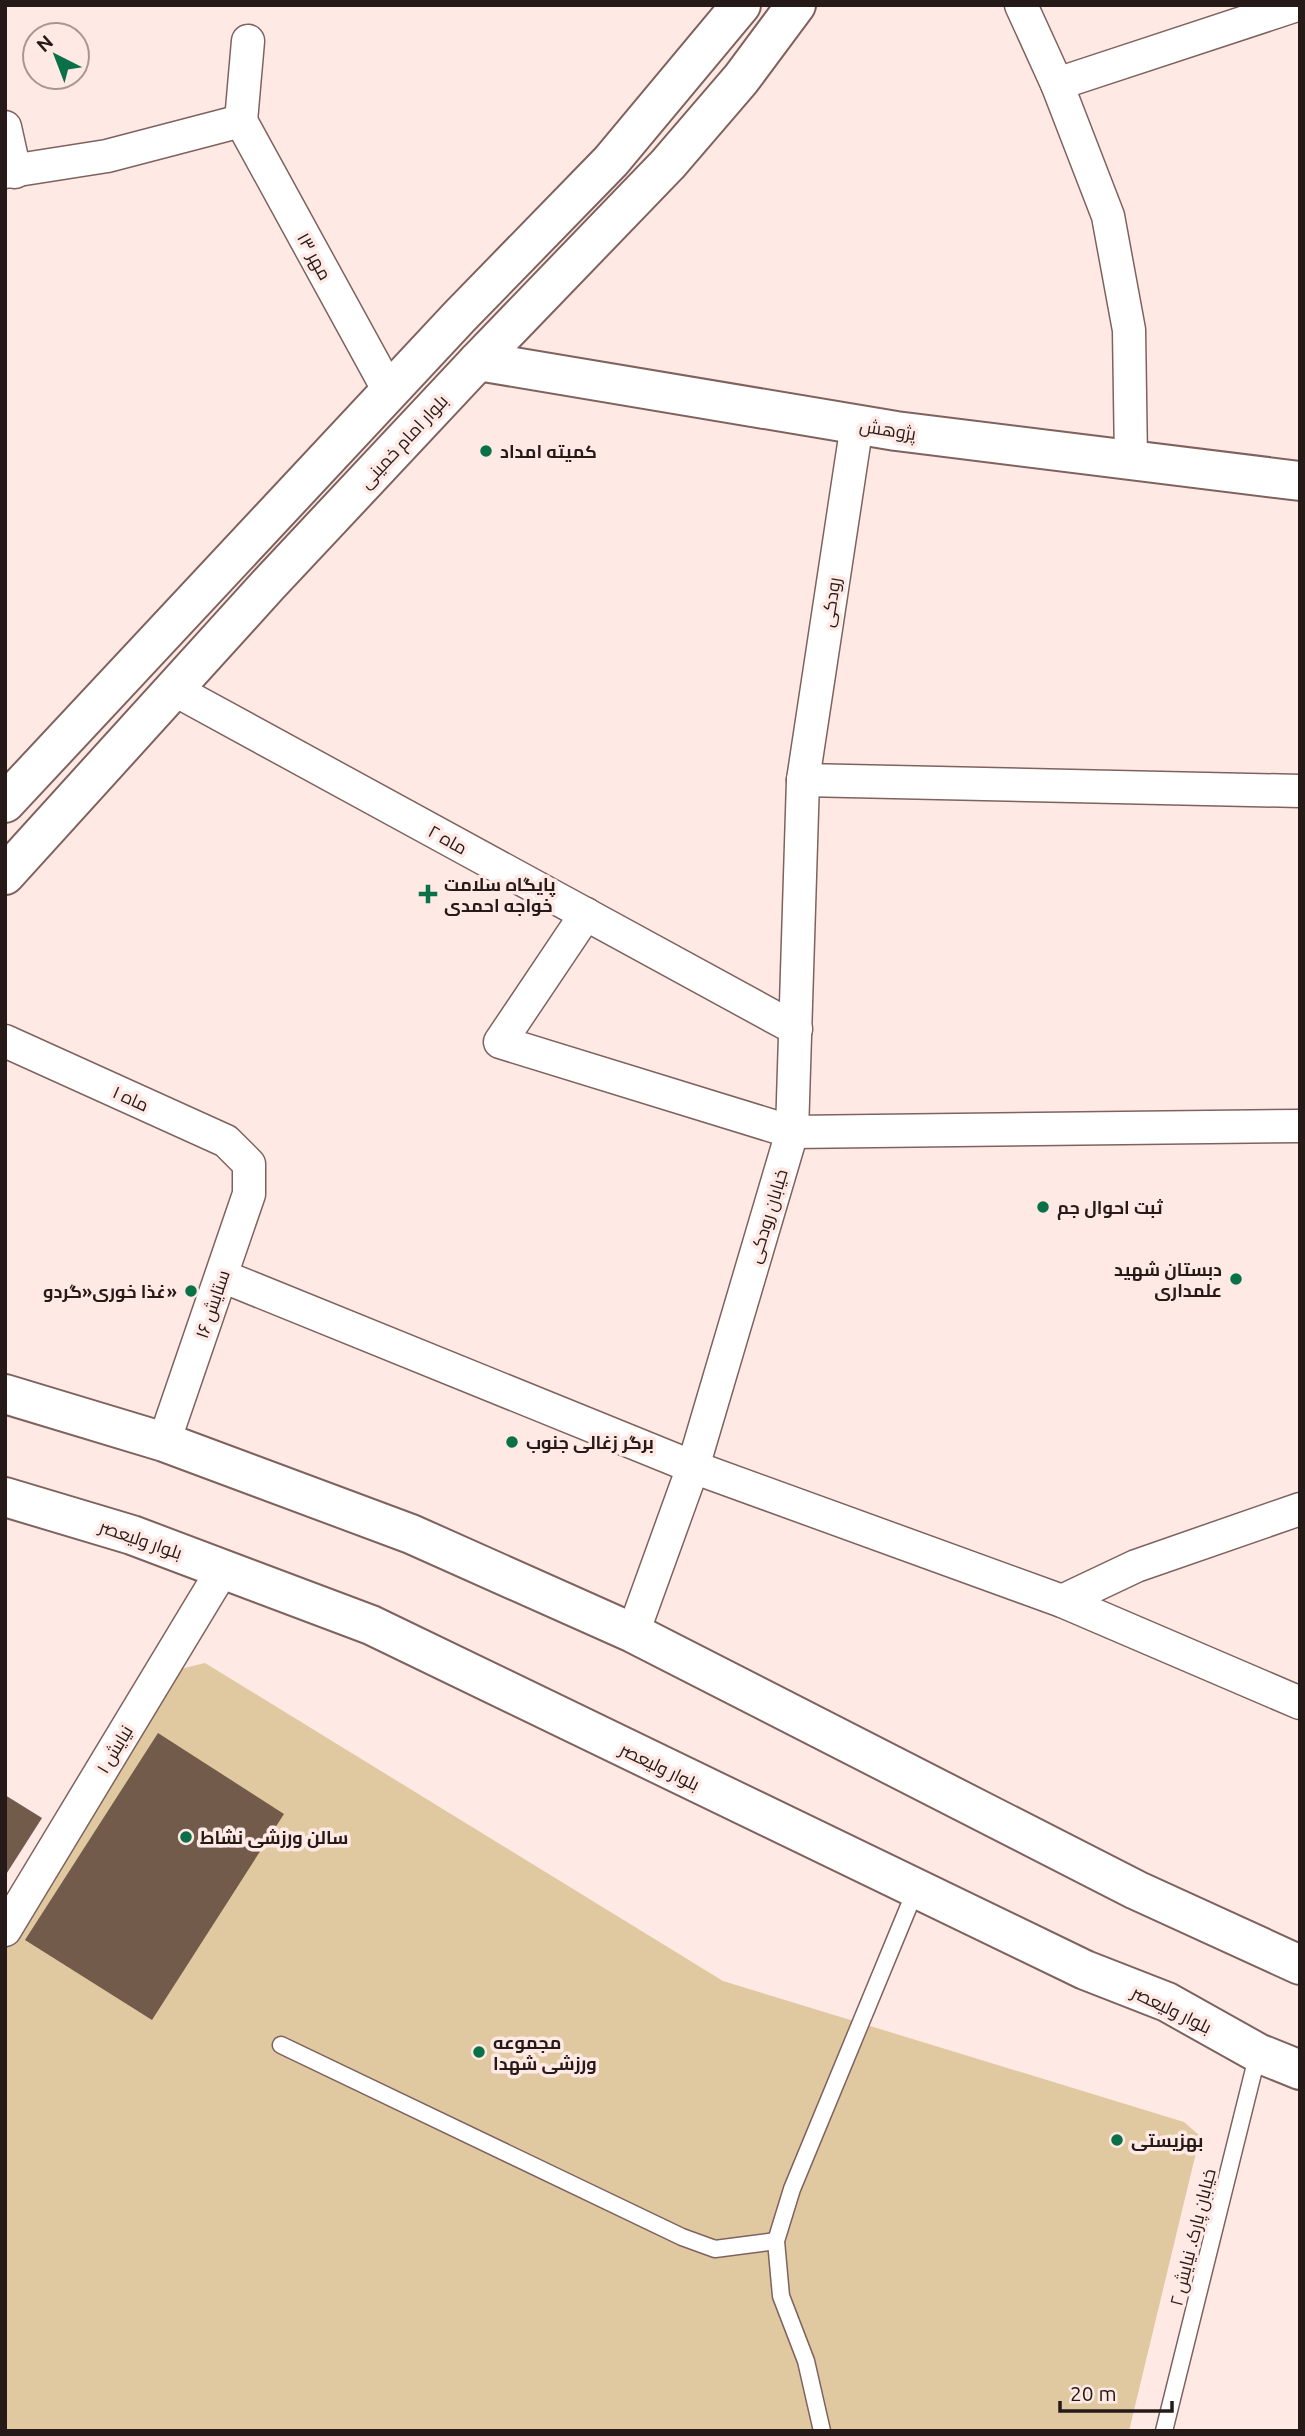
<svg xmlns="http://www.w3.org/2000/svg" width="1305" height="2436" font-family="Ubuntu,Cairo,sans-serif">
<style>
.green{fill:#e0c9a0}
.building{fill:#725b4b}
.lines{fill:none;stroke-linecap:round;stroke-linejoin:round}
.service-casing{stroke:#7f625d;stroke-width:19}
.minor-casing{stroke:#7f625d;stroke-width:35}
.tertiary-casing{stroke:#7f625d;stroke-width:42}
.secondary-casing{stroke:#7f625d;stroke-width:42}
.service{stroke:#fff;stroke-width:16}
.minor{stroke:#fff;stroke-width:32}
.tertiary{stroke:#fff;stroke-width:38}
.secondary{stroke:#fff;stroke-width:38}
.poi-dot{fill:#097047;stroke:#fee9e5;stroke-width:2.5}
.labels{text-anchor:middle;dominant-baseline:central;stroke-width:7;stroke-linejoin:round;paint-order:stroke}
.street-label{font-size:18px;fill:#261a18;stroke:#fee9e5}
.poi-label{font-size:18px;font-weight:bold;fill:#261a18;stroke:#fee9e5;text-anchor:start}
</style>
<rect width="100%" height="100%" fill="#fee9e5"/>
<!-- green -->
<polygon class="green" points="205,1663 723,1981 1184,2122 1200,2136 1129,2431 5,2431 5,1946 180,1669"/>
<!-- building -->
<g class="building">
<polygon points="158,1733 284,1814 152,2020 25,1940"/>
<polygon points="5,1795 42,1818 5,1876"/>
</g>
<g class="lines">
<!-- service casing -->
<g class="service-casing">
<g id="service">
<polyline points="281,2045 682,2237 715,2249 776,2241"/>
<polyline points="822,2431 806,2361 781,2296 776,2241 792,2189 916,1889"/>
<polyline points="1164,2431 1258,2053"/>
</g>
</g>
<!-- minor casing -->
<g class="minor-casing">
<g id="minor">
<polyline points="1021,5 1057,84 1108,216 1129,330 1131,461"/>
<polyline points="1057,84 1297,5"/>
<polyline points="241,121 389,391"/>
<polyline points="241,121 248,41"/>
<polyline points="5,127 15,172"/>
<polyline points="5,172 107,156 241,121"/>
<polyline points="173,689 796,1029"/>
<polyline points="803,780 1300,791"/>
<polyline points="586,914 500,1042 792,1132 1300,1126"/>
<polyline points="5,1041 226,1141 249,1164 249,1194 164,1442"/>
<polyline points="222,1276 693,1467 1062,1601 1300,1703"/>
<polyline points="1062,1601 1136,1566 1300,1509"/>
<polyline points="633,1633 693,1467 792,1132 803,780 857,424"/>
<polyline points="5,1930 223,1569"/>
</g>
</g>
<!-- tertiary casing -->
<g class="tertiary-casing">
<g id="tertiary">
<polyline points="478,361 896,431 1300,481"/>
<polyline points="5,803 460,316 611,161 741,5"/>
<polyline points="5,875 268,585 478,361 668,164 741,79 796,5"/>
</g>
</g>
<!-- secondary casing -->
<g class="secondary-casing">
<g id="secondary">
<polyline points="5,1394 164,1442 411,1534 633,1633 1136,1890 1300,1965"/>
<polyline points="5,1497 132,1535 371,1625 1085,1970 1167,2002 1258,2053 1300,2070"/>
</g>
</g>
<!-- service -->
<use href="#service" class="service"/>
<!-- minor -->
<use href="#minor" class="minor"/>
<!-- tertiary -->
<use href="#tertiary" class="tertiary"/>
<!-- secondary -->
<use href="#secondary" class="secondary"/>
</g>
<!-- markers -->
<g class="poi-dot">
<circle cx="486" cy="451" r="7"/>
<path d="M424.5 883.5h7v7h7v7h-7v7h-7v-7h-7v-7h7z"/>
<circle cx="1043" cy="1207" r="7"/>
<circle cx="1236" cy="1279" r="7"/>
<circle cx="191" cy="1291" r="7"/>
<circle cx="512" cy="1442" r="7"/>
<circle cx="186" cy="1837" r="7"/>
<circle cx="479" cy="2052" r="7"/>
<circle cx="1117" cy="2140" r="7"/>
</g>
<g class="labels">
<!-- street labels -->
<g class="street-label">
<text transform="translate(315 256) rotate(61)">مهر ۱۳</text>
<text transform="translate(888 429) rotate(9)">پژوهش</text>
<text transform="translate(403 441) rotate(-47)">بلوار امام خمینی</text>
<text transform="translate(830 602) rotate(-81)">رودکی</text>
<text transform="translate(448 839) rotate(29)">ماه ۲</text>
<text transform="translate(131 1098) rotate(24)">ماه ۱</text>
<text transform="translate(767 1216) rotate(-73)">خیابان رودکی</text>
<text transform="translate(212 1304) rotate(-71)">ستایش ۱۶</text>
<text transform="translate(141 1539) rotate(19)">بلوار ولیعصر</text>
<text transform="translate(114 1749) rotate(-59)">نیایش ۱</text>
<text transform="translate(660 1766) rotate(26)">بلوار ولیعصر</text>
<text transform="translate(1172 2009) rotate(26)">بلوار ولیعصر</text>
<text transform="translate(1192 2237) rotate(-76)">خیابان پارک. نیایش ۲</text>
</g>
<!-- poi labels -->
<g class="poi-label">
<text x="500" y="451">کمیته امداد</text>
<text x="444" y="884">پایگاه سلامت<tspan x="444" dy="21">خواجه احمدی</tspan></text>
<text x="1057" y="1207">ثبت احوال جم</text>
<text x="1222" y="1269" text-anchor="end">دبستان شهید<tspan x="1222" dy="21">علمداری</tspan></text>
<text x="177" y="1291" text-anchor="end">غذا خوری«گردو»</text>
<text x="526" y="1442">برگر زغالی جنوب</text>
<text x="200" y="1837">سالن ورزشی نشاط</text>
<text x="493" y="2042">مجموعه<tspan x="493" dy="21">ورزشی شهدا</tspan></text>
<text x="1131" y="2140">بهزیستی</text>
</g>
</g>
<!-- border -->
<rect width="1305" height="2436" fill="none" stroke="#261a18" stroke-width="14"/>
<!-- north arrow -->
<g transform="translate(56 56) rotate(318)"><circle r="33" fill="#fee9e5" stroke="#a89693" stroke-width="2"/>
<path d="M0-5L12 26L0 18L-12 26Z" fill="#097047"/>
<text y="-10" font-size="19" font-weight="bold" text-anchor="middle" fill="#261a18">N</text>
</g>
<!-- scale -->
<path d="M1060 2401v10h112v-10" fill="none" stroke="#261a18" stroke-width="3.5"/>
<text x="1070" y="2401" font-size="21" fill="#261a18" stroke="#fee9e5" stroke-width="5" paint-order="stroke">20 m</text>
</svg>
